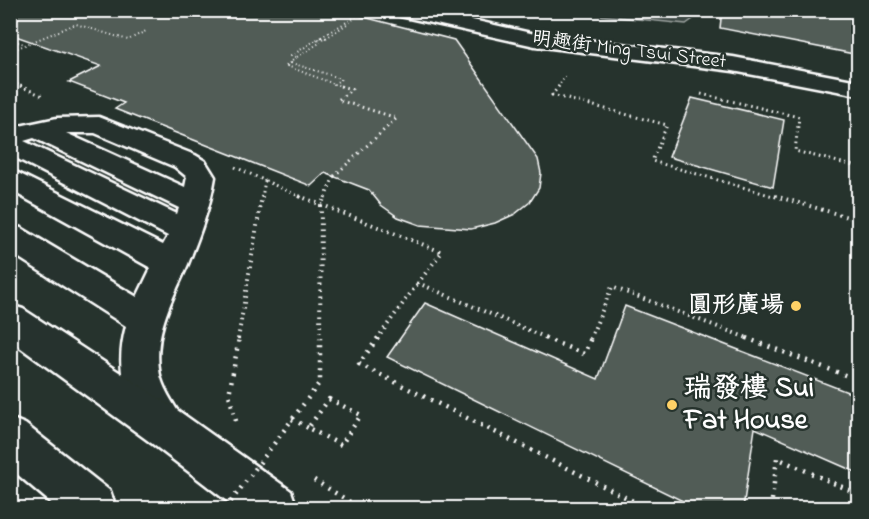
<svg xmlns="http://www.w3.org/2000/svg" width="869" height="519" font-family="'Indie Flower','LXGW WenKai TC',sans-serif">
<style>
.green{fill:#3e4944;stroke:#9ea4a2;stroke-width:1.5}
.building{fill:#515c57;stroke:#fff;stroke-width:1.5}
.lines{fill:none;stroke-linecap:round;stroke-linejoin:round}
.minor-casing{stroke:#fff;stroke-width:5}
.major-casing{stroke:#fff;stroke-width:5}
.path-far3{stroke:#fff;stroke-width:2;stroke-dasharray:1 3;stroke-linecap:butt}
.path-far2{stroke:#fff;stroke-width:3;stroke-dasharray:1.5 4;stroke-linecap:butt}
.path-far1{stroke:#fff;stroke-width:4;stroke-dasharray:1.5 4.5;stroke-linecap:butt}
.path{stroke:#fff;stroke-width:4.5;stroke-dasharray:2 6;stroke-linecap:butt}
.minor{fill:#26332d;fill-rule:evenodd}
.major{fill:#26332d;fill-rule:evenodd}
.path-bridge-far2{stroke:#fff;stroke-width:3;stroke-dasharray:1.5 4;stroke-linecap:butt}
.path-bridge-far1{stroke:#fff;stroke-width:4;stroke-dasharray:1.5 4.5;stroke-linecap:butt}
.path-bridge{stroke:#fff;stroke-width:4.5;stroke-dasharray:2 6;stroke-linecap:butt}
.poi-dot{fill:#ffd166;stroke:#26332d;stroke-width:2}
.labels{text-anchor:middle;dominant-baseline:central;stroke-width:5;stroke-linejoin:round;paint-order:stroke}
.far-street-label{font-size:20px;fill:#fff;stroke:#26332d}
.poi-label{font-size:24px;font-weight:bold;fill:#fff;stroke:#26332d;text-anchor:end}
.near-poi-label{font-size:28px;font-weight:bold;fill:#fff;stroke:#26332d;text-anchor:start}
</style>
<rect width="100%" height="100%" fill="#26332d"/>
<filter id="ink" filterUnits="userSpaceOnUse"><feTurbulence type="fractalNoise" baseFrequency=".0167" numOctaves="2"/><feDisplacementMap in="SourceGraphic" scale="12" xChannelSelector="R" yChannelSelector="G"/><feConvolveMatrix kernelMatrix="1 2 1 2 8 2 1 2 1" color-interpolation-filters="sRGB"/></filter>
<g filter="url(#ink)">
<!-- green -->
<polygon class="green" points="559,11 704,10 704,11 686,24"/>
<!-- building -->
<g class="building">
<polygon points="10,10 336,10 454,40 538,159 541,173 539,188 530,202 515,214 495,223 471,229 420,225 398,217 381,205 369,190 325,173 311,186 115,109 124,103 69,82 101,66 10,34"/>
<polygon points="722,10 853,10 854,54 720,28"/>
<polygon points="692,98 784,120 773,187 669,157"/>
<polygon points="425,303 598,379 625,306 858,396 858,473 755,428 743,508 697,508 387,357"/>
</g>
<g class="lines">
<!-- minor casing -->
<g class="minor-casing">
<g id="minor">
<polygon points="391,10 428,10 535,34 733,57 858,81 858,95 733,71 535,46 400,16"/>
<path d="M99 117 195 155 205 161 215 177C210 208 199 236 188 264 173 298 154 331 159 369 161 390 178 408 186 427L180 442 165 448 150 442C128 399 113 375 126 326L10 252V225L21 228 137 297 151 268 10 190V169L163 245 168 236 10 155V128L57 118ZM66 133H95L175 167 187 177 185 187ZM34 138 179 208 177 214 24 141Z"/>
</g>
</g>
<!-- major casing -->
<g class="major-casing">
<g id="major">
<polygon points="10,305 23,309 180,412 291,491 297,508 236,508 150,442 10,340"/>
<polygon points="10,418 25,424 110,491 116,508 57,508 10,468"/>
</g>
</g>
<!-- path-far3 -->
<g class="path-far3">
<polyline points="321,37 367,10"/>
<polygon points="321,37 326,38 316,40"/>
<polyline points="326,38 353,20"/>
<polyline points="10,40 25,44"/>
<polyline points="10,51 76,24 128,40 146,31"/>
<polyline points="297,57 321,42"/>
<polyline points="291,63 340,78"/>
<polyline points="286,66 297,57 291,56 316,40"/>
<polyline points="287,66 334,84"/>
<polyline points="341,79 334,84 345,87"/>
<polyline points="10,81 24,87"/>
<polyline points="558,87 567,74"/>
</g>
<!-- path-far2 -->
<g class="path-far2">
<polyline points="20,86 43,96"/>
<polyline points="559,86 552,95 667,125 652,161 780,198"/>
<polyline points="701,94 799,117 795,151 858,167"/>
<polyline points="235,167 303,198"/>
<polyline points="334,176 397,118 338,100 352,89 340,86"/>
<polyline points="262,198 265,180"/>
</g>
<!-- path-far1 -->
<g class="path-far1">
<polyline points="299,196 442,252 418,283 549,339"/>
<polyline points="775,196 858,220"/>
<polyline points="238,339 262,196"/>
<polyline points="377,339 418,283"/>
<polyline points="590,339 612,287 750,339"/>
</g>
<!-- path -->
<g class="path">
<polyline points="378,338 359,364 647,508"/>
<polyline points="545,338 584,354 591,338"/>
<polyline points="746,338 858,380"/>
<polygon points="329,399 361,415 341,445 308,428"/>
<polyline points="292,419 310,429"/>
<polyline points="236,421 229,395 239,338"/>
<polyline points="314,480 360,508"/>
<polyline points="771,508 777,458 858,494"/>
</g>
<!-- minor -->
<use href="#minor" class="minor"/>
<!-- major -->
<use href="#major" class="major"/>
<!-- path-bridge-far2 -->
<polyline class="path-bridge-far2" points="325,198 334,176"/>
<!-- path-bridge-far1 -->
<polyline class="path-bridge-far1" points="320,339 321,206 325,196"/>
<!-- path-bridge -->
<polyline class="path-bridge" points="226,508 320,382 320,338"/>
</g>
</g>
<!-- markers -->
<g class="poi-dot">
<circle cx="796" cy="306" r="6"/>
<circle cx="672" cy="405" r="6"/>
</g>
<g class="labels">
<!-- far-street labels -->
<g class="far-street-label">
<text transform="translate(629 51) rotate(7)">明趣街 Ming Tsui Street</text>
</g>
<!-- poi labels -->
<g class="poi-label">
<text x="784" y="306">圓形廣場</text>
</g>
<!-- near-poi labels -->
<g class="near-poi-label">
<text x="684" y="389">瑞發樓 Sui<tspan x="684" dy="32">Fat House</tspan></text>
</g>
</g>
<!-- margin -->
<rect width="869" height="519" fill="none" stroke="#26332d" stroke-width="36"/>
<rect x="18" y="18" width="833" height="483" fill="none" stroke="#fff" stroke-width="2" filter="url(#ink)"/>
</svg>
